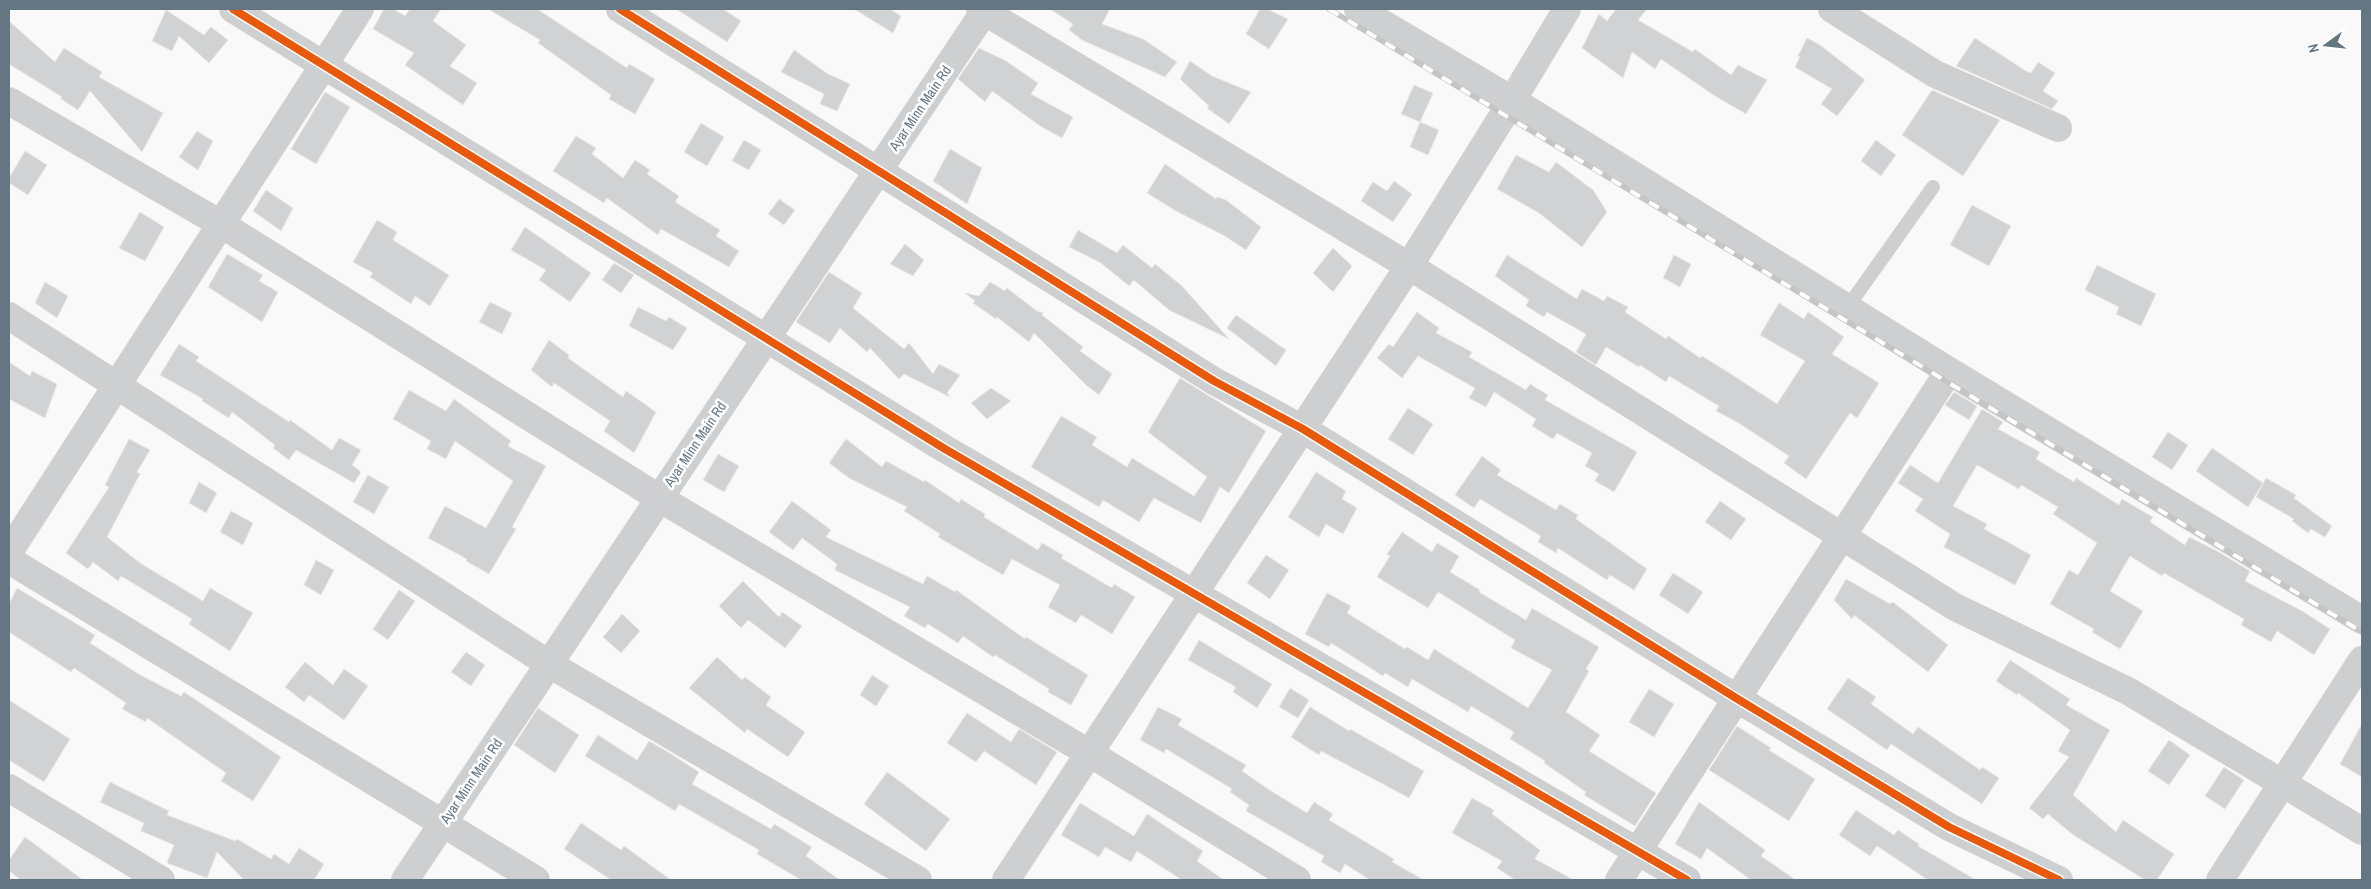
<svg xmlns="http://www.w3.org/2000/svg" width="2371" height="889" font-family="'Archivo Narrow',sans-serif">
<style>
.building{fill:#d0d2d3;stroke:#e8e8e8}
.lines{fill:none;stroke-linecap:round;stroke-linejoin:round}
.lane{stroke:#cecfd0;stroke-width:14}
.street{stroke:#cecfd0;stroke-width:28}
.rail-casing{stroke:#c3c5c6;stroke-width:5.5}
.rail{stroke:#fff;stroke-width:4;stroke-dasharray:11;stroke-linecap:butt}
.cycleway-casing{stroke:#fff;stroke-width:11}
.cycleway{stroke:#e8590c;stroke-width:8}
.labels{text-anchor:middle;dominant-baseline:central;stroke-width:5;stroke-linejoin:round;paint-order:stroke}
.street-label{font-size:14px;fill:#657683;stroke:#fff}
</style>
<rect width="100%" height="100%" fill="#f9f9f9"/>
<!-- building -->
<g class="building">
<polygon points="384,9 393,9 405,16 410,9 441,9 433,21 466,45 450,66 477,83 463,105 405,65 414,53 373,29"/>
<polygon points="488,9 537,9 627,68 629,64 655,79 635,114 609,99 611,95 538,43 540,40"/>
<polygon points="676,9 723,9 741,21 727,42"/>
<polygon points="854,9 890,9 901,16 893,33"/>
<polygon points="1050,9 1110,9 1102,24 1143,39 1177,62 1165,77 1082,40 1069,30 1073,24"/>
<polygon points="1260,9 1267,9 1288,19 1269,49 1246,34"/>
<polygon points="1616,9 1647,9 1638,20 1693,52 1695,49 1731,75 1738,65 1767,80 1746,114 1715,96 1661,59 1655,69 1632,52 1623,78 1582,48 1599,14 1607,21"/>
<polygon points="166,10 204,35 211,27 228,40 209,63 179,36 172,51 152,41"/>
<polygon points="9,21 55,62 64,48 102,72 99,77 163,113 142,152 90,91 78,110 61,99 62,97 9,64"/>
<polygon points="1807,38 1820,45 1865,80 1837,116 1821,104 1832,89 1795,67 1800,57 1798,56"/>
<polygon points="1975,38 2026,71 2031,73 2038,62 2055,73 2043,91 2058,101 2052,109 1956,66"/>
<polygon points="979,48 1006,61 1038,83 1031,94 1073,117 1062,138 1040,126 992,91 985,102 958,79"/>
<polygon points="794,50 828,74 850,84 837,111 820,104 824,94 781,72"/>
<polygon points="1190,61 1212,76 1251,92 1229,124 1207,108 1209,106 1180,79"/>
<polygon points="1414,85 1433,93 1420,122 1401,114"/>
<polygon points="1932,90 2000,120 1963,176 1902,135"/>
<polygon points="325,92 350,107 316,164 291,149"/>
<polygon points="1420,122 1439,130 1428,155 1410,147"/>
<polygon points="701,123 724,137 707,166 684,152"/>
<polygon points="197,131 213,141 198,170 179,157"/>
<polygon points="576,136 596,148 592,154 623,178 635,160 650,170 647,174 679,196 675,202 720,230 716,236 739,251 729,267 661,229 658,235 607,198 604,203 553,171"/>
<polygon points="744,140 761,150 749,170 732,161"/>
<polygon points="1876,140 1896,155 1881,176 1861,161"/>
<polygon points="950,149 982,168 967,204 933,181"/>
<polygon points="25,151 47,165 28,195 9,183 9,178"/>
<polygon points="1516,155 1549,172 1556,162 1593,190 1607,212 1582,247 1539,213 1497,189"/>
<polygon points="1165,164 1216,199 1217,197 1226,200 1261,227 1246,250 1223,235 1176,211 1147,193"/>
<polygon points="1394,181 1412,194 1393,222 1361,201 1373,182 1387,191"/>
<polygon points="266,190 293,208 281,231 253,211"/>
<polygon points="779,199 795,210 784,225 768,214"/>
<polygon points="1972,205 2011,226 1989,266 1950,245"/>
<polygon points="140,212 164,227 145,261 119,248"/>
<polygon points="377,220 397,232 393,240 449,275 430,306 415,296 411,304 370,277 373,273 353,262"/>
<polygon points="525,227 591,273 570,302 539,280 546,270 511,250"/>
<polygon points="1078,230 1117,253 1123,245 1152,268 1155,264 1182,286 1229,339 1169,310 1134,280 1129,286 1101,263 1069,247"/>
<polygon points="905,244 924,260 913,276 890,264"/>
<polygon points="1333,248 1352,266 1333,292 1313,273"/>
<polygon points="227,254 263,275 259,281 278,292 262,322 208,287"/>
<polygon points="1507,255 1577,299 1582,289 1604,301 1607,296 1628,307 1625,312 1666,339 1668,336 1700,358 1702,356 1723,369 1777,404 1805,361 1760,335 1779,303 1804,319 1808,312 1844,337 1832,354 1879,383 1857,418 1850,413 1806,479 1784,463 1789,456 1737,422 1716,411 1719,406 1669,376 1666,382 1640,365 1639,367 1606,347 1596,365 1576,352 1586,334 1547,312 1544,317 1526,306 1529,300 1495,276"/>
<polygon points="1674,255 1691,264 1680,287 1663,278"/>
<polygon points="614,263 634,275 621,293 602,280"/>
<polygon points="2097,265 2156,294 2141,326 2116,314 2119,307 2085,290"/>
<polygon points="829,272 862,293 853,308 904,349 909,343 933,374 939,364 960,375 947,393 950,397 904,374 899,379 870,348 867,352 840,328 830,343 796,322"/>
<polygon points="45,282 68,296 57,318 35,303"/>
<polygon points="990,282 1005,291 1007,288 1037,311 1043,313 1042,315 1083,347 1080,351 1112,374 1099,395 1086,385 1034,333 1029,342 997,317 996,319 973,303 975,301 965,293 979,296"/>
<polygon points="490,302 512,313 502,334 479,322"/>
<polygon points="638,307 666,321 669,317 687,328 673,350 629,326"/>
<polygon points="1417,312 1439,328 1436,333 1472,352 1469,357 1526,390 1530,384 1548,395 1545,400 1637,452 1614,492 1595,481 1599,474 1585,466 1592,453 1557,433 1553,439 1532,426 1536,419 1494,392 1486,407 1469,398 1475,388 1418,356 1402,378 1377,358 1389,344 1393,347"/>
<polygon points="1236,315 1286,350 1276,366 1227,328"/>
<polygon points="549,340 569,355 568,358 623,397 626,391 656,412 634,453 604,431 610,421 554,383 552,387 531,370"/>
<polygon points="179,344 199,357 196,361 289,422 290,420 332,450 339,438 361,450 352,465 361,472 354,483 296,450 289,460 273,448 275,445 232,412 229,418 202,401 203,399 160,375"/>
<polygon points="9,362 30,376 32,371 57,384 45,418 9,399"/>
<polygon points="1180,378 1266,431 1229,493 1220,487 1201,523 1154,498 1139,522 1103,500 1099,507 1031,467 1061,416 1097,437 1092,445 1127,467 1132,458 1194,496 1207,477 1148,432"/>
<polygon points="991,388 1011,401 987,419 971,403"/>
<polygon points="409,390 446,411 454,399 511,441 508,446 546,466 512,527 516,529 489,574 466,561 467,559 428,538 445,506 486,528 513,481 455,441 446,459 427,449 431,441 393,419"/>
<polygon points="1954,392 1977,406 1969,420 1945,405"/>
<polygon points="1408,408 1433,424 1413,455 1388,439"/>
<polygon points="1982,409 2003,422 1998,429 2040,452 2036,459 2074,482 2076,478 2119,505 2122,499 2153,517 2150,522 2185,545 2189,537 2217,551 2250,571 2245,581 2302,611 2330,629 2314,655 2277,631 2271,642 2241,625 2244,619 2164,573 2162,576 2130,556 2110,591 2143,611 2120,649 2092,632 2094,629 2050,604 2069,570 2078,575 2097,543 2053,514 2058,507 2021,485 2019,489 1977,465 1953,506 1987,524 1984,529 2031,555 2015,585 1944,547 1950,534 1915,511 1923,499 1898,483 1910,465 1938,483"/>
<polygon points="2168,432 2188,445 2172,470 2152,457"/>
<polygon points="129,439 150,450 137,472 140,474 107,537 140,563 203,601 210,588 253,613 230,651 189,624 192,619 121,576 118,581 93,562 88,569 66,553 109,487 105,485"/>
<polygon points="846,439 882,467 886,461 924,482 925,480 959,503 961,499 985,514 984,517 1038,550 1042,543 1063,555 1061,558 1112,588 1114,584 1135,597 1112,634 1081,615 1076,623 1048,607 1060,585 1012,559 1003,575 938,537 940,534 904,511 907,507 849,478 829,463"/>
<polygon points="2212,448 2263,483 2248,507 2196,471"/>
<polygon points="718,454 739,466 724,492 703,480"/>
<polygon points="1482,456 1501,470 1497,475 1556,510 1560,504 1578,515 1576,519 1647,569 1634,590 1610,575 1607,580 1558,548 1556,553 1538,542 1541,536 1480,499 1474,508 1455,495"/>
<polygon points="1316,472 1346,491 1342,499 1357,508 1343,534 1326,524 1319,537 1288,517"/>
<polygon points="368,475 389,487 374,514 353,502"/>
<polygon points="2266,478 2296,495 2294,498 2332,526 2325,537 2311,529 2308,533 2292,521 2294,519 2256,497"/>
<polygon points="199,482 217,493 206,513 189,503"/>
<polygon points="792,501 831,530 826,537 923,584 927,576 955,592 956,590 1025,639 1026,637 1088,675 1071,705 1048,692 1049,689 995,655 993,657 963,636 958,643 928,624 925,628 904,616 910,607 835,570 837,564 802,538 793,550 769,532"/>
<polygon points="1720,501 1746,519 1731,540 1705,522"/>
<polygon points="231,511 253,523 243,545 220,532"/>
<polygon points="1402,532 1432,552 1437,543 1459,556 1450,572 1480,590 1479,592 1526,620 1532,608 1599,647 1586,669 1589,671 1566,712 1600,735 1589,751 1656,793 1635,826 1584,795 1586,792 1544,763 1545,761 1510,739 1514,732 1471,706 1468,712 1412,679 1408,687 1385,673 1383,676 1331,643 1329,647 1305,634 1327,593 1351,606 1347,613 1405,649 1407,647 1428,660 1434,649 1528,708 1552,670 1511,648 1515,640 1438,592 1428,608 1377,577 1390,556 1387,554"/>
<polygon points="1266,555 1289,570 1270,599 1247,583"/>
<polygon points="316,560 334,570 321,595 304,585"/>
<polygon points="1673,573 1703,592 1688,614 1659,595"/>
<polygon points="1846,579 1890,604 1893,602 1948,645 1928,672 1854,615 1852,619 1834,600"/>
<polygon points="743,581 779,617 782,612 802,626 785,648 748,620 741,628 719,606"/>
<polygon points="17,588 95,635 90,643 140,675 181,696 184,692 281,757 253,801 221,781 226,773 147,718 146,722 122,709 126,703 74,668 71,672 9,632 9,604"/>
<polygon points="399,590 415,601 388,640 373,629"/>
<polygon points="622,614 640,631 621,653 603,637"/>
<polygon points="1199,640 1272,684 1257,708 1233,692 1236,687 1188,660"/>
<polygon points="466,652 485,665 471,686 451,672"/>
<polygon points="717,657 742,680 745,677 771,697 766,705 805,732 788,757 747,729 745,733 689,688"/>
<polygon points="2010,660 2070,699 2066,705 2110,730 2073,795 2116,832 2123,820 2174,854 2157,880 2145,880 2072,834 2048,814 2043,819 2029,808 2069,757 2058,751 2070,730 2018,693 2017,695 1996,681"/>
<polygon points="305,662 333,685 344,669 368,686 344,720 309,695 304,702 285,687"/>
<polygon points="872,675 889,686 876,706 860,695"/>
<polygon points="1848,678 1876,697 1871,704 1913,734 1918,727 1980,770 1982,767 1999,778 1982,804 1891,744 1887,750 1827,709"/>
<polygon points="1290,688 1309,700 1298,718 1279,707"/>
<polygon points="1649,689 1674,704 1654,737 1629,722"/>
<polygon points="9,700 70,739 44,782 9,760"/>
<polygon points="1158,707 1182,719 1178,725 1246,765 1242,771 1268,789 1307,813 1314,802 1333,814 1329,820 1394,859 1392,862 1424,880 1370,880 1345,864 1340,873 1321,862 1324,856 1246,811 1249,805 1230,792 1232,789 1166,749 1164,753 1140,740"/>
<polygon points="1310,707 1349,731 1350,729 1424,771 1409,798 1321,751 1319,755 1291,737"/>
<polygon points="538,708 579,735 555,773 514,745"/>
<polygon points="967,713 1011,742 1019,729 1057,752 1036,785 984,751 976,762 947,743"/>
<polygon points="2362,724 2362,777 2340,764"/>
<polygon points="1737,726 1771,748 1769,750 1815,779 1789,821 1709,770"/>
<polygon points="598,735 637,760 649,741 668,752 699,772 692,784 771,829 774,824 812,847 806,856 840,880 801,880 757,854 759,850 679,804 675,811 585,756"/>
<polygon points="2169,740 2190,755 2169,785 2148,771"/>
<polygon points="2224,767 2244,780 2225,809 2205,796"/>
<polygon points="887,772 950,819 926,851 864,804"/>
<polygon points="110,782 169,811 167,815 235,841 237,839 271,859 274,854 289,864 299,848 324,864 314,880 244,880 217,852 207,878 167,863 174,845 141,831 144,823 100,802"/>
<polygon points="1472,798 1494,810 1492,814 1540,850 1535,859 1574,880 1515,880 1497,868 1502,861 1452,833"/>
<polygon points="1699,802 1765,850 1761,856 1796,880 1751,880 1707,848 1701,859 1675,844"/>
<polygon points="1080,803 1134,836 1147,814 1203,851 1197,861 1224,880 1182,880 1137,851 1131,862 1105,847 1099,857 1061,835"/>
<polygon points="1856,810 1894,835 1898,830 1919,844 1918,846 1976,880 1928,880 1877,846 1870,856 1839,835"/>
<polygon points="581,823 621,850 624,846 671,880 611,880 564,849"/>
<polygon points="25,837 83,880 21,880 9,871 9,860"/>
</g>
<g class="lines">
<!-- lane -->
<polyline class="lane" points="1847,308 1933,187"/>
<!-- street -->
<g class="street">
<polyline points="233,9 945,449 1687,880"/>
<polyline points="620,9 1214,381 1303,429 1736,698 1949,827 2059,880"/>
<polyline points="980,9 1409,266 1955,607 2128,691 2362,831"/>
<polyline points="1358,9 1512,100 1949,371 2362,620"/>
<polyline points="1832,9 1935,74 2058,128"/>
<polyline points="9,101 221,224 659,498 1089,753 1297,880"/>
<polyline points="9,316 549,664 918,880"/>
<polyline points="9,552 360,9"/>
<polyline points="9,560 536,880"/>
<polyline points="9,788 161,880"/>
<polyline points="405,880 986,9"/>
<polyline points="1006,880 1409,266 1504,114 1567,9"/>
<polyline points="1619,880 1949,371"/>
<polyline points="2220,880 2362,660"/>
</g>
<!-- rail casing -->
<g class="rail-casing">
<polyline id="rail" points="1329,9 2362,632"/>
</g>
<!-- rail -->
<use href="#rail" class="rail"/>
<!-- cycleway casing -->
<g class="cycleway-casing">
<g id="cycleway">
<polyline points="233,9 945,449 1687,880"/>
<polyline points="620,9 1214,381 1303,429 1736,698 1949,827 2059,880"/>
</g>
</g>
<!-- cycleway -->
<use href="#cycleway" class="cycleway"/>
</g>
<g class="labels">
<!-- street labels -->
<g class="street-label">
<text transform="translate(920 108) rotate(-56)">Ayar Minn Main Rd</text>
<text transform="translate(695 444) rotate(-56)">Ayar Minn Main Rd</text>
<text transform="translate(471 781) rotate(-56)">Ayar Minn Main Rd</text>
</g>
</g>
<!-- border -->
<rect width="2371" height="889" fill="none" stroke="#657683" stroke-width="20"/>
<!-- north arrow -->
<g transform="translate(2326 45) rotate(255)" stroke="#ffffff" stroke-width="4" paint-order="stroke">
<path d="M0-4L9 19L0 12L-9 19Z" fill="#657683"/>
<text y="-8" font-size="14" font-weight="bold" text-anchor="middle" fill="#657683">N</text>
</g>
</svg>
